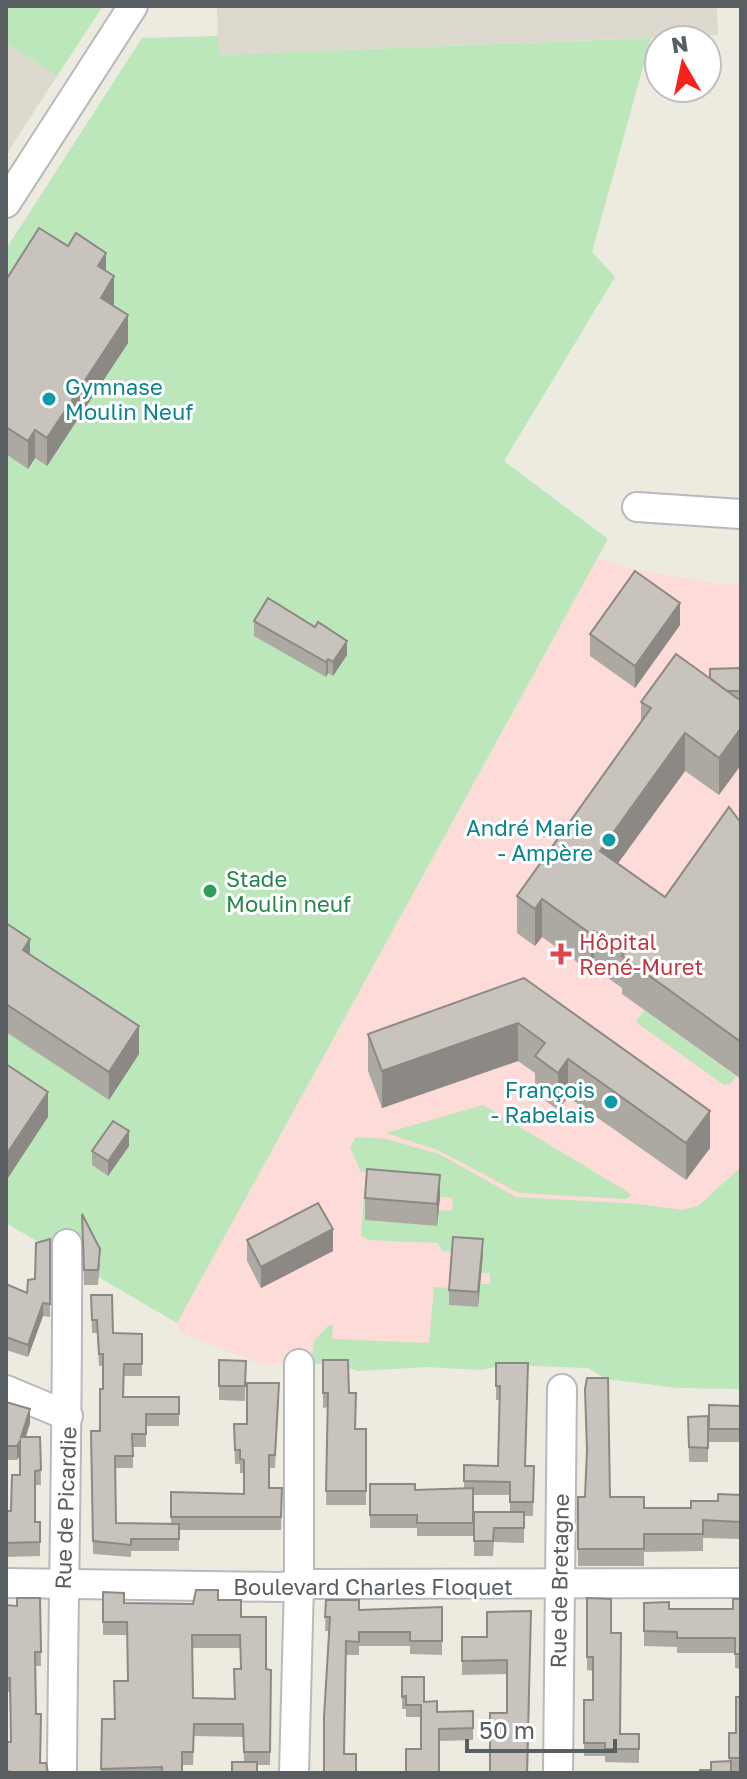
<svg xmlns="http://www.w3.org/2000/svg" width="747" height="1779" font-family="'Golos Text',sans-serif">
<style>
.education{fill:#ddd9cf}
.medical{fill:#fddbd9}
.green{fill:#bce7ba}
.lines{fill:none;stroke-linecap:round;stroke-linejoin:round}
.minor-casing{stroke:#b6b9be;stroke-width:32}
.minor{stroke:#fff;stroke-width:28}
.wall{fill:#aca9a3;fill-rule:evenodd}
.shaded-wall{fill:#8c8984}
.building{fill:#c8c4bd;stroke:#8c8984;stroke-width:2;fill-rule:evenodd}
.culture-dot{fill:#0f9aa8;stroke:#fff;stroke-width:3}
.leisure-dot{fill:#2e9e5b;stroke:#fff;stroke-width:3}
.health-dot{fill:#e0444e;stroke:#fff;stroke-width:3}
.labels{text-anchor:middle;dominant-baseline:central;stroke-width:6;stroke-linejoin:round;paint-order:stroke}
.culture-label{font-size:22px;fill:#0d838f;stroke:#fff;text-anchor:end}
.leisure-label{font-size:22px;fill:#27864d;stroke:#fff;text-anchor:start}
.health-label{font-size:22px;fill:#be3a42;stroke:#fff;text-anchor:start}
.street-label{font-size:22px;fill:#595e63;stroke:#fff}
</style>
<rect width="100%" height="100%" fill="#edeae0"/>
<!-- education -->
<g class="education">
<polygon points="217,6 717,6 718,35 218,55"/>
<polygon points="6,43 57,76 6,155"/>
</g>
<!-- medical -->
<polygon class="medical" points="598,558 637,570 720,584 741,584 741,1384 606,1379 588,1368 508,1365 479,1370 427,1367 358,1371 334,1364 257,1363 182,1333 177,1323"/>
<!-- green -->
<g class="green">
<polygon points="6,6 103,6 57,76 6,43"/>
<polygon points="218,36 219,55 651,38 592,252 615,277 504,461 608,539 177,1323 6,1223 6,249 142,38"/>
<polygon points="644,1010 736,1076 731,1084 724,1085 636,1022"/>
<polygon points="483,1105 628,1192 631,1196 626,1199 519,1193 440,1151 386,1133"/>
<polygon points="356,1137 386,1139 439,1154 516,1197 639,1204 682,1210 698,1206 741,1167 741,1389 678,1388 606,1379 588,1368 508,1365 479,1370 427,1367 358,1371 334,1364 311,1364 314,1341 329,1325 333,1325 332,1339 429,1343 434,1287 450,1288 449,1305 478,1307 480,1284 490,1284 490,1273 481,1273 483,1254 442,1251 438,1243 369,1240 361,1236 364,1191 367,1191 365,1220 437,1226 439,1210 452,1211 453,1198 413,1194 411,1171 361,1172 350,1147"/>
</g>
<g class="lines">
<!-- minor casing -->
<g class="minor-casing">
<g id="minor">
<polyline points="6,203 133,6"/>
<polyline points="637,507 741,514"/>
<polyline points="6,1390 68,1416"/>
<polyline points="6,1583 280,1587 316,1584 741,1583"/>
<path d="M62 1773C63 1597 68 1420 67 1244"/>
<polyline points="294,1773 299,1584 299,1364"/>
<polyline points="558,1773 562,1389"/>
</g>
</g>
<!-- minor -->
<use href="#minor" class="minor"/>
</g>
<!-- wall -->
<g class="wall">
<polygon points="106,271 114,304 113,306 128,343 47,466 35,458 28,469 6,454 6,280"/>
<polygon points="254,621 347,655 333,676 328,673 326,677 254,636"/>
<polygon points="680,625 635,688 590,656 590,634"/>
<polygon points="741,668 741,698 737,698 719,795 685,771 618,863 665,897 741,823 741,1079 622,994 622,988 594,968 591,972 542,937 535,946 517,933 517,896 641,722 641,702"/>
<polygon points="6,923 30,955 139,1054 109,1100 6,1032"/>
<polygon points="524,978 710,1148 686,1180 568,1097 558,1110 535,1093 535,1073 518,1061 382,1108 368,1071 368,1034"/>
<polygon points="129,1146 108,1176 92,1165 92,1151"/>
<polygon points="440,1197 437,1226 365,1220 365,1198"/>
<polygon points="82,1214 100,1264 98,1285 84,1285"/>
<polygon points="50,1239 50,1317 43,1316 28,1357 6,1350 6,1284 27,1293 35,1279"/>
<polygon points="247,1240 333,1251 261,1288 247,1261"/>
<polygon points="483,1254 478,1307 449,1305 449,1290"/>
<polygon points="91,1295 113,1333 142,1334 142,1376 124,1376 124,1397 179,1397 179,1426 146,1426 146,1447 133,1447 133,1468 116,1468 116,1523 171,1524 171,1492 244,1494 244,1473 240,1473 240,1464 235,1464 234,1424 247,1424 279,1396 275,1468 269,1468 269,1488 282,1488 281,1530 179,1530 179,1551 131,1551 131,1557 93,1554 91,1431 100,1431 103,1389 103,1366 99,1366 97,1333 92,1333"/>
<polygon points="219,1360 246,1361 245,1401 219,1400"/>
<polygon points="323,1360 349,1393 355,1429 366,1429 366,1505 326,1505 328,1407 323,1408"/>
<polygon points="496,1363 526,1466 534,1466 533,1516 524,1516 524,1543 494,1542 493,1556 474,1556 474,1512 510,1512 510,1495 473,1495 473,1536 417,1536 417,1528 370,1528 370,1484 415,1490 464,1489 464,1465 498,1466 499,1400 496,1400"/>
<polygon points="6,1402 30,1423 26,1437 40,1437 41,1485 35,1485 35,1522 40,1522 40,1556 6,1557 6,1511 11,1511 20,1475 20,1455 17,1460 6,1460"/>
<polygon points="709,1405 741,1406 741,1442 709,1442"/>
<polygon points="708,1416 708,1462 689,1462 688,1417"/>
<polygon points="741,1495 741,1539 703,1538 703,1551 644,1552 644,1566 578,1566 578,1497 610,1497 644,1508 691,1508"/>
<path d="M103 1592 124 1603 193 1604 218 1600 241 1617 266 1669 271 1670 270 1765H257L244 1762 243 1737 194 1736 193 1765H182V1773H101L102 1719H114L128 1681 127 1635H103ZM192 1648H240L241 1669 234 1699 193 1698Z"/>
<polygon points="40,1598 41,1666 36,1666 36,1714 40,1763 48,1773 6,1773 6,1742 11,1742 10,1692 6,1692 6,1605 17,1606"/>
<polygon points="587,1598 611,1633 620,1734 639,1734 639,1763 605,1762 605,1756 584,1756 584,1700 593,1700 593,1671 587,1670"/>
<polygon points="741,1599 741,1669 735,1668 735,1653 677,1653 677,1647 644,1646 644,1603 669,1609 733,1609"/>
<polygon points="326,1600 359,1610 442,1607 442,1655 410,1654 410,1646 359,1646 359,1655 346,1655 329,1631 325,1631"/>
<polygon points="531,1611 528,1773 507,1713 507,1674 462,1675 462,1637 487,1637"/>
<polygon points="402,1677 424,1702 437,1712 473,1711 473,1740 439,1741 421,1749 421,1717 406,1717 406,1709 402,1709"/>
<polygon points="741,1697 741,1773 700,1773 711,1770 729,1761 729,1733 736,1733"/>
</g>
<!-- shaded-wall -->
<g class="shaded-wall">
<polygon points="106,253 106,281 98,266"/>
<polygon points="114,276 114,304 101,326 101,298"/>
<polygon points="128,315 128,343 47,466 47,438"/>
<polygon points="35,430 35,458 28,469 28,441"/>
<polygon points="680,603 680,625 635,688 635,666"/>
<polygon points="347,641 347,655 333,676 333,662"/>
<polygon points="328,659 328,673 326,677 326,662"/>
<polygon points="741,728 741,765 719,795 719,758"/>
<polygon points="685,733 685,771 600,888 600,851"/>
<polygon points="542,899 542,937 535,946 535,909"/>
<polygon points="594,931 594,968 591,972 591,934"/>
<polygon points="30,939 30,967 23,950"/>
<polygon points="518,1023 518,1061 382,1108 382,1071"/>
<polygon points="139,1026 139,1054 109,1100 109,1072"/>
<polygon points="568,1059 568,1097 558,1110 558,1073"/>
<polygon points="48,1092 48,1117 6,1181 6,1155"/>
<polygon points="710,1111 710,1148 686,1180 686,1143"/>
<polygon points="129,1131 129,1146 108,1176 108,1161"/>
<polygon points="440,1175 440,1197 437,1226 437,1204"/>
<polygon points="333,1229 333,1251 261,1288 261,1267"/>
<polygon points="483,1239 483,1254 478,1307 478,1292"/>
<polygon points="43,1303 43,1316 28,1357 28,1345"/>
<polygon points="30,1409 30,1423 21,1452 21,1437"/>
<polygon points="20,1441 20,1455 17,1460 17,1446"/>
</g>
<!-- building -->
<g class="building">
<polygon points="39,228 68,246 76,233 106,253 98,266 114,276 101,298 128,315 47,438 35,430 28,441 6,427 6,280"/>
<polygon points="635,571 680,603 635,666 590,634"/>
<polygon points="268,598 315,627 318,622 347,641 333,662 328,659 326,662 254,621"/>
<polygon points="676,654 741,701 741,728 719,758 685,733 600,851 665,897 729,807 741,823 741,957 740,958 741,960 741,1042 622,956 625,952 594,931 591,934 542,899 535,909 517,896 651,708 641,702"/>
<polygon points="741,668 741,691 727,691 710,678 710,669"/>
<polygon points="6,923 30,939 23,950 139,1026 109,1072 6,1004"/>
<polygon points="524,978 710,1111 686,1143 568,1059 558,1073 535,1056 545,1043 518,1023 382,1071 368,1034"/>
<polygon points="6,1064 48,1092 6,1155"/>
<polygon points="113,1121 129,1131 108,1161 92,1151"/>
<polygon points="367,1169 440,1175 437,1204 365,1198"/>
<polygon points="318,1203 333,1229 261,1267 247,1240"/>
<polygon points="82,1214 100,1249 98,1270 84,1270"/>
<polygon points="453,1237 483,1239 478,1292 449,1290"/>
<polygon points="50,1239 50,1304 43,1303 28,1345 6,1337 6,1284 27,1293 28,1280 35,1279 36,1243"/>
<polygon points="91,1295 112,1295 113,1333 142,1334 142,1364 124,1364 123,1397 179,1397 179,1414 146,1414 146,1434 132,1434 133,1456 115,1456 116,1523 179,1524 179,1539 131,1539 131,1545 93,1541 91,1431 100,1431 100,1389 103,1389 103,1354 99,1354 97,1320 92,1320"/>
<polygon points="219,1360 246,1361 245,1386 219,1386"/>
<polygon points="323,1360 348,1360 349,1393 356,1393 355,1429 366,1429 366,1491 326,1491 328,1393 323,1393"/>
<polygon points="496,1363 528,1363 525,1466 534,1466 533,1502 510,1502 510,1482 464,1481 464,1465 498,1466 500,1386 496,1386"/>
<polygon points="587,1378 608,1378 610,1497 644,1497 644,1508 691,1508 691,1501 718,1501 718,1494 741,1495 741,1522 703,1520 703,1534 644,1534 644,1549 578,1549 578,1497 585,1497 587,1450 585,1389"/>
<polygon points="247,1383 279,1383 275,1455 269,1455 269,1488 282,1488 281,1517 171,1517 171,1492 244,1494 244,1460 240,1459 240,1450 235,1450 234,1424 247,1424"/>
<polygon points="6,1402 30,1409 21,1437 40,1437 41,1470 35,1471 35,1522 40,1522 40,1542 6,1543 6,1511 11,1511 12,1475 20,1475 20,1441 17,1446 6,1446"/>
<polygon points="709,1405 741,1406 741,1429 709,1429"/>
<polygon points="708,1416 708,1448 689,1447 688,1417"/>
<polygon points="370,1484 415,1484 415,1490 473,1488 473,1523 417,1523 417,1515 370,1515"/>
<polygon points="474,1512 524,1512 524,1528 494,1528 493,1541 474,1541"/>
<path d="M196 1590H218V1600H241V1617H266V1669L271 1670 270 1752H244L243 1724H194L193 1752H182V1773H162V1767L101 1769 102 1719H115L114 1681H128L127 1622H103V1592L124 1593V1603L193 1604ZM192 1635H240L241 1669H234L235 1699 193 1698Z"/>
<polygon points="17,1598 40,1598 41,1652 35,1652 36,1714 41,1714 40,1763 46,1763 48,1773 16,1773 7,1771 6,1742 11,1742 10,1678 6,1678 6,1605 17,1606"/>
<polygon points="587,1598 611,1599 611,1633 621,1633 620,1734 639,1734 639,1749 605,1749 605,1743 584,1743 584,1700 593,1700 593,1657 587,1657"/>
<polygon points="733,1599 741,1599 741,1654 735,1654 735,1638 677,1638 677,1632 644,1631 644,1603 669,1602 669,1609 733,1609"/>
<polygon points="326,1600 359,1600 359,1610 442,1607 442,1641 410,1641 410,1632 359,1632 359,1642 346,1641 344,1754 356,1754 356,1773 324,1773 324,1717 330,1617 325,1617"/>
<polygon points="531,1611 527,1773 490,1773 490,1713 507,1713 507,1660 462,1661 462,1637 487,1637 487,1612"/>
<polygon points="402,1677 424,1677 424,1702 437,1701 437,1712 473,1711 473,1728 439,1729 439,1773 406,1773 406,1749 421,1749 421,1705 406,1705 406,1696 402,1697"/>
<polygon points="736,1697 741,1697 741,1758 729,1758 729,1733 736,1733"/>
<polygon points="731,1761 731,1773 700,1773 700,1770 711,1770 711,1762"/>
<rect x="232" y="1762" width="25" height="11"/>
</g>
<!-- markers -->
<g class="culture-dot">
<circle cx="49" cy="399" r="8"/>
<circle cx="609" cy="840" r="8"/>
<circle cx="611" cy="1102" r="8"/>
</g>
<circle class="leisure-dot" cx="210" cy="891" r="8"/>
<path class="health-dot" d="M557 942h8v8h8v8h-8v8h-8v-8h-8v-8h8z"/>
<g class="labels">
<!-- culture labels -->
<g class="culture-label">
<text x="65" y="386" text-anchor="start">Gymnase<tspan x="65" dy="25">Moulin Neuf</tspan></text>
<text x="593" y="827">André Marie<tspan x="593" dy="25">- Ampère</tspan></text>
<text x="595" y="1089">François<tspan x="595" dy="25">- Rabelais</tspan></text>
</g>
<!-- leisure labels -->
<g class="leisure-label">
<text x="226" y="878">Stade<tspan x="226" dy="25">Moulin neuf</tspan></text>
</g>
<!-- health labels -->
<g class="health-label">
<text x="579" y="941">Hôpital<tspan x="579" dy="25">René-Muret</tspan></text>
</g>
<!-- street labels -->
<g class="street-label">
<text transform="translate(65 1508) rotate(-88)">Rue de Picardie</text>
<text transform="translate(559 1581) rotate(-89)">Rue de Bretagne</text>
<text x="373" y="1586">Boulevard Charles Floquet</text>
</g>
</g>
<!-- border -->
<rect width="747" height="1779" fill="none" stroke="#595e63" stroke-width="16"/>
<!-- north arrow -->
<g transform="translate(683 64) rotate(351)"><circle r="38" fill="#ffffff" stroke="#bdbfc1" stroke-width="2"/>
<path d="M0-6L14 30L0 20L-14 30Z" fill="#f6231d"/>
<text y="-12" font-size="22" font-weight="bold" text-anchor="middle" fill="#595e63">N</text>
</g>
<!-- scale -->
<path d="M467 1739v12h148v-12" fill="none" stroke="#595e63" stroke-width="4"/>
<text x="479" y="1739" font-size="24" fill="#595e63" stroke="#ffffff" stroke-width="6" paint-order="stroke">50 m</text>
</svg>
